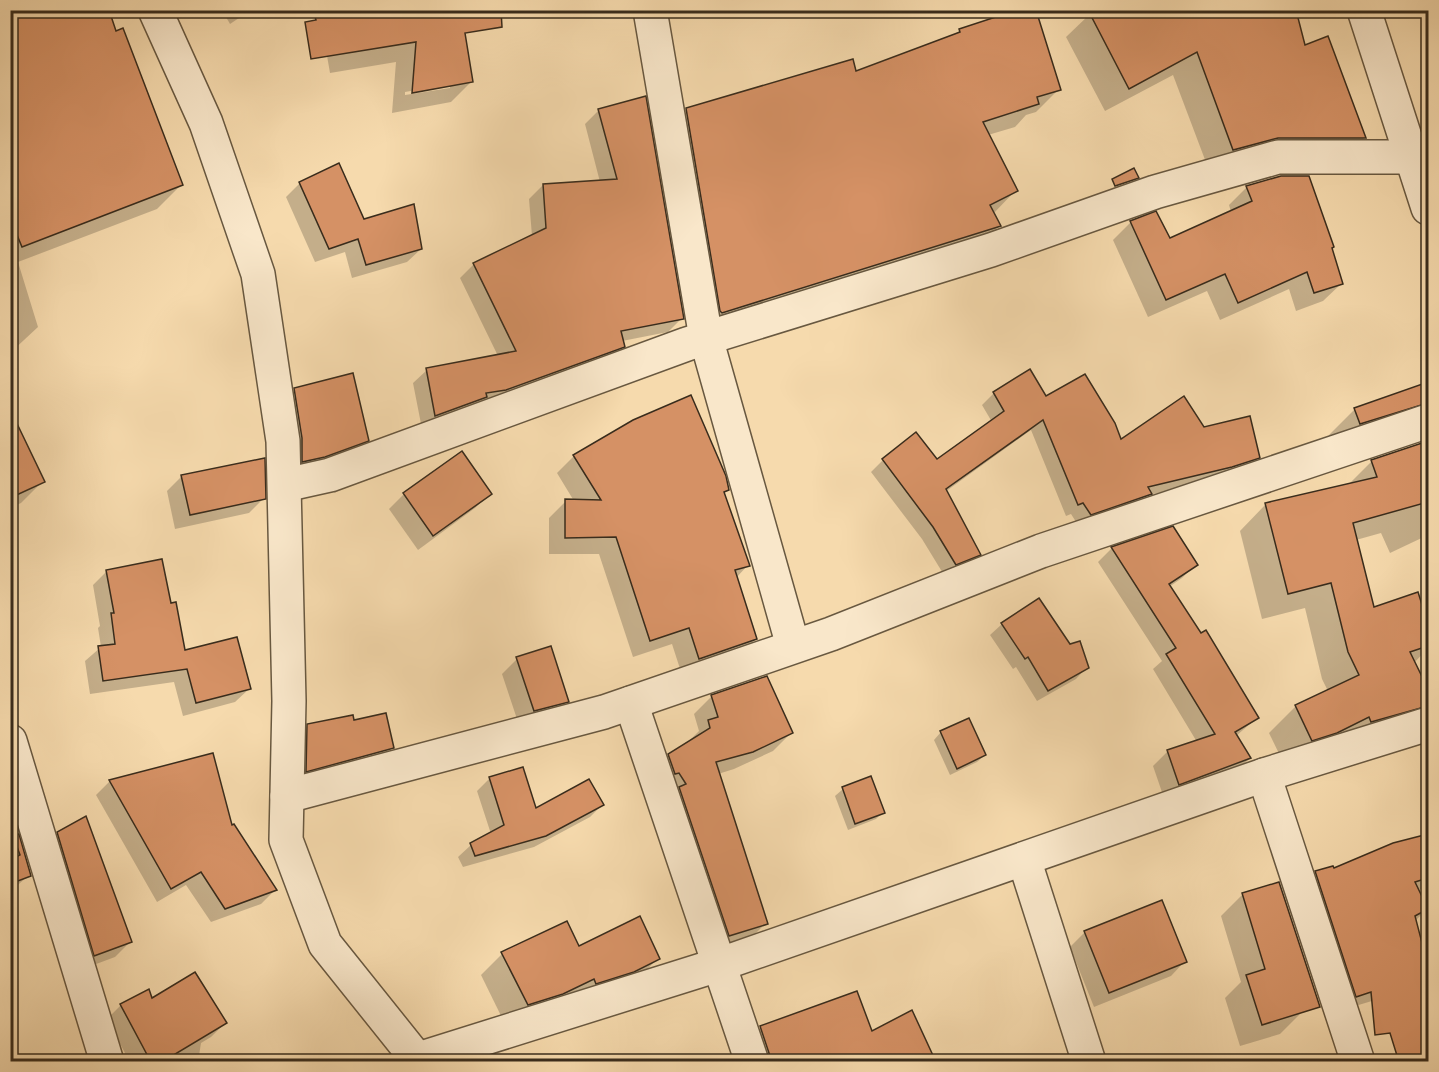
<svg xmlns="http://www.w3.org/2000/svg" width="1439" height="1072" font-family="'Libre Caslon Text',serif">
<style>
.shadow{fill:#0003;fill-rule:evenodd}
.building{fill:#d59165;stroke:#392c1c;stroke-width:1.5}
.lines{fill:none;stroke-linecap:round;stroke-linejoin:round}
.minor-casing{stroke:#685840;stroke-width:36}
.minor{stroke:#f9e7ca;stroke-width:33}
</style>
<rect width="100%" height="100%" fill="#f6daad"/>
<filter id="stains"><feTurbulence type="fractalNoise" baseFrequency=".00333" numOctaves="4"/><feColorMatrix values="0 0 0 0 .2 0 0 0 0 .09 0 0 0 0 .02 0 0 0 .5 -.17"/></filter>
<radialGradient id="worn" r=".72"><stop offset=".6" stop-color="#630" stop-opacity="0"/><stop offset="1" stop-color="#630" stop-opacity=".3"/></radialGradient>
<!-- shadow -->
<g class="shadow">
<polygon points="222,10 251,10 230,24"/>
<path d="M319 10 461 18 472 81 451 102 392 113 396 62 330 73ZM450 84V88L405 95V92Z"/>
<polygon points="1095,10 1304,47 1364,138 1341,161 1210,173 1173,75 1105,111 1066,37 1090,14"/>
<polygon points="10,17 115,33 181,185 157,209 18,262 38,327 10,353"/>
<polygon points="960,30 1059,89 1036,112 1026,115 1015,127 988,135 1016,190 993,214 999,226 977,249 700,335 664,132 686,109 855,73 954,35"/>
<polygon points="599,110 682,318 668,332 622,341 623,346 609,360 422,429 413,383 427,370 498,356 460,278 474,264 532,236 529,199 543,185 600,182 585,124"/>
<polygon points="300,183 363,221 421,249 407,262 352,278 345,252 315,262 286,197"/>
<polygon points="1247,187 1330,249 1342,283 1323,301 1296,311 1289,289 1220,320 1207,291 1148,317 1113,240 1131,222 1169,239 1231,212 1229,205"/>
<polygon points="1428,383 1428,535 1390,553 1381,533 1356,540 1373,609 1417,594 1428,629 1428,648 1414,663 1428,692 1428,708 1408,729 1285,766 1269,733 1295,707 1328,691 1322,679 1305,608 1262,619 1240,531 1266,504 1348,485 1372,461 1420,445 1420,441 1333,449 1329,435 1355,409"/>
<polygon points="295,389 368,440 346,462 302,478 273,411"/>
<polygon points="994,393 1046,398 1121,441 1204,429 1259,457 1247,469 1218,478 1149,495 1139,505 1078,525 1071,514 1066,516 1031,430 945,492 979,554 967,566 944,575 922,539 871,472 883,460 916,435 936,461 992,422 982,405"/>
<polygon points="10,425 43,481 21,503 10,508"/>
<polygon points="574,456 728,489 723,494 748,565 736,578 756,639 739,656 682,675 672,644 633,657 599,554 549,554 549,518 566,501 574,501 557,473"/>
<polygon points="182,476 264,498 249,513 175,529 167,491"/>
<polygon points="404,494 490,494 475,508 418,550 389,509"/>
<polygon points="1112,548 1196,564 1182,578 1169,587 1258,717 1236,736 1250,758 1236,772 1164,798 1153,766 1167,752 1197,742 1153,669 1162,661 1098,562"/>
<polygon points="107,571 170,604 184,652 249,689 235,702 183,716 174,682 90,694 85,661 101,647 98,628 100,626 93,585"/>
<polygon points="1038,600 1070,646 1087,667 1076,679 1037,701 1016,667 1013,669 990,635 1002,624"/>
<polygon points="517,659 567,701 553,716 519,725 502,674"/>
<polygon points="712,696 791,733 773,751 734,769 718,774 766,923 748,941 711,953 651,773 669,755 691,742 690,740 699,731 694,714"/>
<polygon points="353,721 392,748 377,763 292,785 293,741 308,725"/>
<polygon points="941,732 985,755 977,762 950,775 934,740"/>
<polygon points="490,778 535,810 602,805 590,817 534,847 463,867 458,857 471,845 491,834 477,791"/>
<polygon points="110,781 231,828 275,890 261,904 211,922 186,885 157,902 96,795"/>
<polygon points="843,789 883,812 876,819 848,830 835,796"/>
<polygon points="58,833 130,942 115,957 80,970 43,848"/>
<polygon points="1428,835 1428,887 1418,890 1427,909 1415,921 1428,974 1415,988 1342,1010 1302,886 1316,873 1333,870 1393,845"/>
<polygon points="18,836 29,875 10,892 10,841"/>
<polygon points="1243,894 1302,1012 1280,1034 1240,1046 1225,998 1241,982 1221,916"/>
<polygon points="1085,932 1185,961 1171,976 1094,1007 1070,947"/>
<polygon points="578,948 658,958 637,980 506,1026 481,975 502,954"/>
<polygon points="152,1000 225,1023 211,1037 201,1043 198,1062 117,1062 125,1053 107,1019 121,1005"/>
<polygon points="761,1028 871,1033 896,1062 750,1062 744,1044"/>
<polygon points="1066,1056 1068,1062 1051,1062"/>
</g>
<!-- building -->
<g class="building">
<polygon points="24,10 109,10 116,31 123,28 183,185 22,247 10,218 10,16"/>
<polygon points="313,10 501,10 502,27 465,33 473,82 412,93 416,42 311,59 305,22 316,20"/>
<polygon points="1017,10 1036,10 1061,90 1037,97 1039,104 983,122 1018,191 990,205 1001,226 722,313 720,311 686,108 853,59 856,71 960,32 959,29"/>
<polygon points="1088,10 1296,10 1305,45 1328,36 1366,138 1278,138 1233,150 1197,52 1129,89"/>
<polygon points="646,96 684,319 621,331 625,347 506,390 486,393 487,397 435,416 426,368 516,351 473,263 546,228 543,184 617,179 598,109"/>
<polygon points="339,163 364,219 414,204 422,249 366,265 358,239 329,249 299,182"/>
<polygon points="1134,168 1139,178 1115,186 1112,179"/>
<polygon points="1281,176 1309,176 1334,247 1332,248 1343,284 1314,293 1307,272 1238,303 1225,274 1166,300 1130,221 1156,211 1170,238 1252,201 1246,186"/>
<polygon points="1030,369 1046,396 1085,374 1115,423 1121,439 1184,396 1204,427 1250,416 1260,458 1232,467 1148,487 1152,494 1091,515 1083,503 1078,505 1043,420 946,489 981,555 956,565 933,527 882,459 916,432 937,459 1004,411 993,392"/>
<polygon points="353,373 369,441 325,457 302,462 302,438 294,388"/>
<polygon points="1428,382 1428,403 1360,424 1354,408"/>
<polygon points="691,395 726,476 729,490 724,492 750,566 735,570 757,639 699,659 689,628 650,641 616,537 565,538 565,499 601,500 573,455 633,420"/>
<polygon points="10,409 45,482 10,498"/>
<polygon points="1428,441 1428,502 1353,523 1374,607 1418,592 1428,624 1428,646 1410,652 1428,689 1428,706 1371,722 1369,717 1337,733 1312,741 1295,705 1359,675 1348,652 1331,583 1288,594 1265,503 1377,477 1371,460"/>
<polygon points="462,451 492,494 433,536 403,493"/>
<polygon points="265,458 266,499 190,515 181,475"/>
<polygon points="1173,526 1198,565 1169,584 1201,633 1206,630 1259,718 1235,732 1251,758 1179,785 1167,750 1215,734 1166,654 1176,648 1111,547"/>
<polygon points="162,559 171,603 176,602 185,650 237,637 251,689 196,703 187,669 103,681 98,646 115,644 111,613 114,613 106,570"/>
<polygon points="1039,598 1070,644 1080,641 1089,668 1048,691 1028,657 1025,659 1001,623"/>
<polygon points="551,646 569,702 534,711 516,657"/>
<polygon points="767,676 793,733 753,752 716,762 768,924 729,936 679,787 686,784 679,773 675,774 668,754 710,728 708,720 718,717 711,695"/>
<polygon points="386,713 394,748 306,772 307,724 353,715 354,720"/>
<polygon points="969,718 986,755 957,769 940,731"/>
<polygon points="213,753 232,825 234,824 277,890 225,909 201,872 171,889 109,780"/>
<polygon points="523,767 536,808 589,779 604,805 546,836 475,856 470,843 504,825 489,777"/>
<polygon points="871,776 885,813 855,824 842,787"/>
<polygon points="86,816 132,942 94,956 57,832"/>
<polygon points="19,834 31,876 10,884 10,860 20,855 13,836"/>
<polygon points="1428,834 1428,878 1415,882 1428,909 1415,916 1428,966 1428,1054 1407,1062 1399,1062 1390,1033 1375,1035 1371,992 1356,997 1315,871 1333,866 1334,868 1393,843"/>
<polygon points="1279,882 1320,1007 1262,1025 1246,975 1265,969 1242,893"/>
<polygon points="1162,900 1187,962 1109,993 1084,931"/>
<polygon points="640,916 660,959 634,972 596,984 594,979 563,994 528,1005 501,952 567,921 579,946"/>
<polygon points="195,972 227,1023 162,1062 151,1062 120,1004 149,989 152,998"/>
<polygon points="857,991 872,1031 912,1010 936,1062 772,1062 760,1026"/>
</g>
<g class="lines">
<!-- minor casing -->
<g class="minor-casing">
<g id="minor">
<polyline points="155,10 206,123 258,274 283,441 289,701 286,840 325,944 417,1059"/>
<polyline points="650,10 706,338 793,646"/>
<polyline points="1364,10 1428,208"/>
<polyline points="285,485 330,475 687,344 991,250 1155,192 1278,157 1412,157 1428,151"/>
<polyline points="631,703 752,1062"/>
<polyline points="10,741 107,1062"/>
<polyline points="1264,775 1358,1062"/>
<polyline points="287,796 604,712 831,634 1041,551 1428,421"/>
<polyline points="1024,859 1089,1062"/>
<polyline points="409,1062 721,964 1264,775 1428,724"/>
</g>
</g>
<!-- minor -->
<use href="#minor" class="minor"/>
</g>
<!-- margin -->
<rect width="1439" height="1072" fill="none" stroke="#f6daad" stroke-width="36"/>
<rect x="12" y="12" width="1415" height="1048" fill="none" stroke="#392c1c" stroke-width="3"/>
<rect x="18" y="18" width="1403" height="1036" fill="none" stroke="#392c1c" stroke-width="1.5"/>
<rect width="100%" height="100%" filter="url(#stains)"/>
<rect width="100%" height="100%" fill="url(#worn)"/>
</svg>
